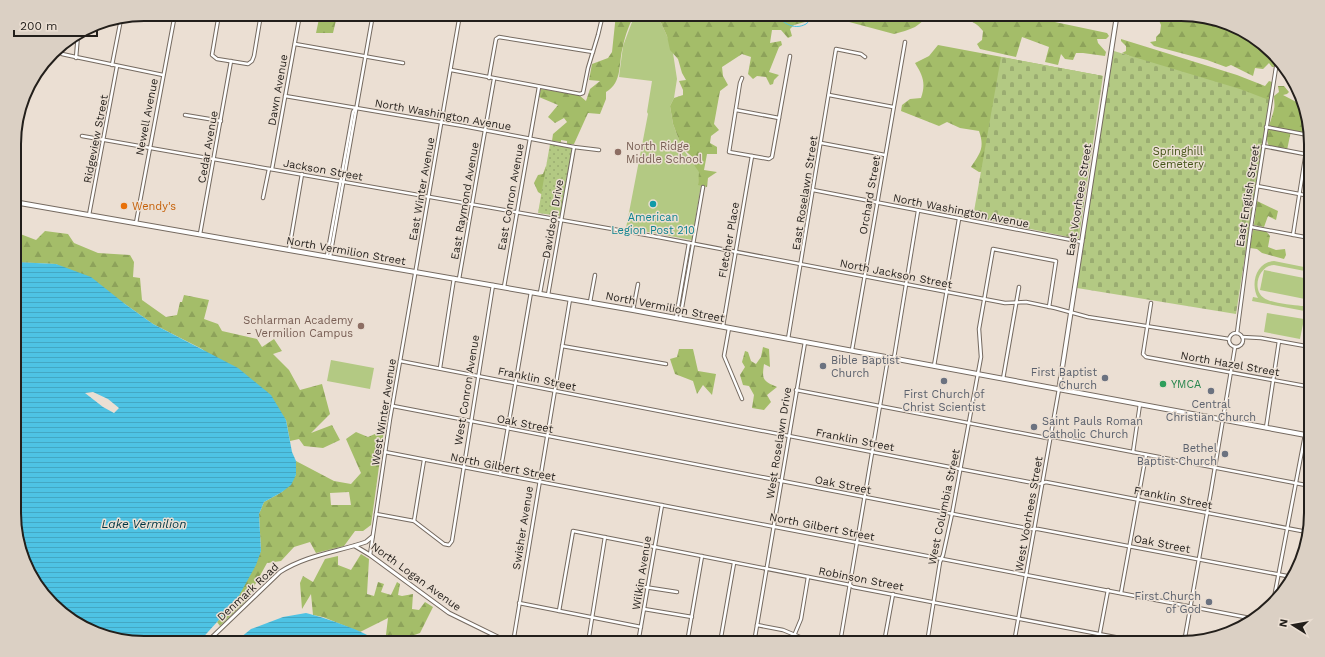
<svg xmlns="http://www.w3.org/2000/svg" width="1325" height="657" font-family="'Work Sans',sans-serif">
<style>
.green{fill:#b3c983}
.forest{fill:url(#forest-firs);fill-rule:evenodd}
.cemetery{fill:url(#cemetery-stones)}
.park{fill:url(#park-dots)}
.water{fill:url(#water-rules);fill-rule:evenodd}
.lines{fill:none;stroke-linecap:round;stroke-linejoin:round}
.stream{stroke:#4ec3e4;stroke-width:1}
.minor-casing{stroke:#756a60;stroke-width:4.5}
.tertiary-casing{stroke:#756a60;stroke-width:5}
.secondary-casing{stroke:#756a60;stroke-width:5.5}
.primary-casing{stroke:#756a60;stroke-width:6}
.minor{stroke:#fff;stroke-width:2.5}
.tertiary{stroke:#fff;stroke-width:3}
.secondary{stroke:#fff;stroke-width:3.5}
.primary{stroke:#fff;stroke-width:4}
.education-dot{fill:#8d6e63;stroke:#ebdfd3;stroke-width:1.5}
.culture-dot{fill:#0f9aa8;stroke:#ebdfd3;stroke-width:1.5}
.food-dot{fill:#e8710a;stroke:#ebdfd3;stroke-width:1.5}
.worship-dot{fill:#6b7280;stroke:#ebdfd3;stroke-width:1.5}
.leisure-dot{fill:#2e9e5b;stroke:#ebdfd3;stroke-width:1.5}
.labels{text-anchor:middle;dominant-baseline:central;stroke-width:3;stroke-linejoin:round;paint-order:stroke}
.street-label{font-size:11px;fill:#231f1b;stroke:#ebdfd3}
.education-label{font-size:11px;fill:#785e54;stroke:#ebdfd3;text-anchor:start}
.park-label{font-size:11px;fill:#455418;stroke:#ebdfd3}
.food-label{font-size:11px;fill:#c56008;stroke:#ebdfd3;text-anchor:start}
.culture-label{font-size:11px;fill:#0d838f;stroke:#ebdfd3}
.worship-label{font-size:11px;fill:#5b616d;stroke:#ebdfd3;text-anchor:end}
.leisure-label{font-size:11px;fill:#27864d;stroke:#ebdfd3;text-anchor:start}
.water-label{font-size:12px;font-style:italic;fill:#003644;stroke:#ebdfd3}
.rim{fill:none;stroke:#231f1b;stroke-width:2}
</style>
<defs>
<pattern id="forest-firs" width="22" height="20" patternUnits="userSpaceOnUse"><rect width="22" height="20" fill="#a4bd69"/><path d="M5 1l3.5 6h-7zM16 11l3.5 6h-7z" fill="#8da25a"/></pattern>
<pattern id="cemetery-stones" width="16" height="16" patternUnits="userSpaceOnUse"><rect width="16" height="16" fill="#b3c983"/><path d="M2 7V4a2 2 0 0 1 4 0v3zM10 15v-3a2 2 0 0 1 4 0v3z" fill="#9aac71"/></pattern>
<pattern id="park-dots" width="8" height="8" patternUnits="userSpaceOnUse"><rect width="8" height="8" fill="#b3c983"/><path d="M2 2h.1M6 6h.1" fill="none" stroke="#9aac71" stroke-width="1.8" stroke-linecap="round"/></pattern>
<pattern id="water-rules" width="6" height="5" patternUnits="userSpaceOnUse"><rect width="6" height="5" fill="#4ec3e4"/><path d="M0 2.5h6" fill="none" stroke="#44a7c3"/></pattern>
</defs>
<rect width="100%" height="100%" fill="#ebdfd3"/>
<!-- green -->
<g class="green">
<polygon points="635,14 657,14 667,36 673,53 677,79 674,98 670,106 673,124 682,148 700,172 698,184 701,185 692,240 626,228 648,114 647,112 652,81 619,77 623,46"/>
<path d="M1274 261 1309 268H1310V272L1274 265C1259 265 1251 289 1264 298 1270 303 1293 305 1301 306H1306L1310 303V312L1252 301 1253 297 1258 298C1250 284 1256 262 1274 261Z"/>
<polygon points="1264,270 1309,279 1305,299 1260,290"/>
<polygon points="1267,313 1304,319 1300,339 1264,332"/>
<polygon points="331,360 374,368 370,389 327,381"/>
</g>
<!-- forest -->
<g class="forest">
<polygon points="320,14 343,14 337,16 333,33 316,33"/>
<path d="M616 14H635C630 22 625 36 623 46 618 63 623 82 606 92V99L600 114 588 113 574 144H567V141L561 140V142L552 141 553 134 567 122 564 118 555 123 548 117 558 105 539 97 541 89 579 95 586 101 590 89 600 81 589 80 592 64 608 58 612 52Z"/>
<polygon points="657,14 811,14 805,22 794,25 790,29 792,36 788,38 781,30 772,30 770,43 781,41 782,45 779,47 769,72 779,75 774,80 773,84 770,85 766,77 757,76 753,79 748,74 751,57 742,54 722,67 723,76 728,85 720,91 714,124 719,130 711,136 710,143 717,147 717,154 707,154 704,170 717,172 708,178 707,187 698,185 699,172 694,165 697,161 682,148 673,124 670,106 674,98 683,95 683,90 679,81 686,80 682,73 678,59 670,50 667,36"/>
<path d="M834 14H937C927 15 923 22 915 27 909 30 901 32 894 34L838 19Z"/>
<path d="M943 14H1028L1034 16 1036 18 1107 33 1109 36 1106 39H1097L1098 43 1106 52 1105 56 1083 53H1076L1073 60 1065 59 1061 54 1058 65 1045 62 1049 47 1022 37 1016 57 980 49 977 44 982 40 983 31C972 16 959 21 943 14Z"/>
<polygon points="1156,14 1181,14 1238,27 1276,60 1275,67 1272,67 1269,63 1263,69 1255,68 1253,76 1231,65 1226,67 1207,60 1154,46 1150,42 1156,41 1156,37 1160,33 1161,25"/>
<polygon points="1121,39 1237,75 1265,86 1269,81 1272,82 1267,113 1122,53 1126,51 1126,46 1121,41"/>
<path d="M938 45 1103 76 992 171 979 172 971 167C980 153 985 148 979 131L960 128 947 122 939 126 901 111 902 105 910 99 921 98C926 83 923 76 915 63L929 56Z"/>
<path d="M1278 86H1284L1289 92 1287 94 1283 95 1302 105 1310 127V139L1306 133 1291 131 1287 150 1269 146C1263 136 1272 120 1274 109 1275 105 1274 100 1274 96L1279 92Z"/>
<polygon points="546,166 552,201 538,192 534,183 538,175 543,174"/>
<polygon points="1257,201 1278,211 1276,220 1268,216 1264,227 1254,225"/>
<polygon points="1253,230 1266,231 1270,236 1268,247 1276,250 1285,249 1286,255 1284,259 1262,253 1257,249 1250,248"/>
<polygon points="45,231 68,234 74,243 98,253 130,255 134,262 133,277 140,278 142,300 166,317 177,315 180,302 182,302 184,295 209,300 204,319 218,324 222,331 257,339 262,347 274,339 282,351 273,354 289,370 300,390 322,384 330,414 311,433 332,425 340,440 323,448 304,446 299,439 290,441 286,420 202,349 153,324 125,304 56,264 15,262 15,232 36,240"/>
<path d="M763 347 769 349 770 367 764 364C762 379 762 381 777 387L767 395 771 402 764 410 752 408 754 395 749 386 743 385 740 375 745 367 742 362 745 351 748 352 751 361 756 364 761 357Z"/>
<polygon points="679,349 693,349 698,371 716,374 712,395 703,385 697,394 693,381 675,374 670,359 677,357"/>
<path d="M384 430 371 525 363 531H355L344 546 316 553 310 542 294 547 281 561 267 563 246 601 220 626 217 622 236 601 261 551 259 514 264 502 282 492 296 475V461L334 481 351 484 361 473 346 439 356 432 368 437ZM349 492 351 505H331L330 493Z"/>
<polygon points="361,554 369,559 367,594 374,596 378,582 384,584 381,592 391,595 397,582 400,584 398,595 402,596 413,594 412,609 419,610 425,602 433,607 420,633 406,638 407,643 385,643 388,618 360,632 323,617 313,615 311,594 302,609 300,583 303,576 313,582 325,559 338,556 338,565 351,570"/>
</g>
<!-- cemetery -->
<g class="cemetery">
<polygon points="1114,51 1240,89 1269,100 1236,314 1077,288 1109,76"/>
<polygon points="1001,57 1103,76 1079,237 1078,239 973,217"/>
</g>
<!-- park -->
<polygon class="park" points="550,144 570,147 572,150 561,215 559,216 538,213"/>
<!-- water -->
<g class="water">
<path d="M15 262 56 264 91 277 125 304 153 324 238 368 271 395 286 420 292 452 296 461V475L291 485 282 492 264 502 259 514 261 551 256 565 236 601 198 643H144L87 630 41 592 15 530ZM93 392 108 399 119 408 114 413 103 407 85 393Z"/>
<path d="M306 613C325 618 366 631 380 643H217V640L221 636 227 637 232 642H235L251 629 283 617Z"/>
</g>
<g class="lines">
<!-- stream -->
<path class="stream" d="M774 14C783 22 793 31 806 24 809 22 812 17 814 14"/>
<!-- minor casing -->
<g class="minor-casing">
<g id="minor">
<polyline points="219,14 212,55 217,59 248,64 252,61 254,56 261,14"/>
<polyline points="295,44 403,63"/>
<polyline points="56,50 62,54 71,56 163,75"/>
<polyline points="76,58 78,34"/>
<polyline points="112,65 121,19"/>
<polyline points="451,70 580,94 583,93 588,68 598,35 603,14"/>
<polyline points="489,78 496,39 499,37 593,52"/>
<polyline points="742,78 740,83 729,152 769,159 772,157 790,56"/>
<polyline points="829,95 893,107"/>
<polyline points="285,96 463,126 574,147 599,150"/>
<polyline points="736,110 779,118"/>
<polyline points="185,115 221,121"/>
<polyline points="1266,127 1303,134 1307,135 1308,139 1293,235"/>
<polyline points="82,136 658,237 1005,303 1026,302 1055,308 1088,317 1229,339"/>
<polyline points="821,143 885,155"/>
<polyline points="1263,146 1310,155"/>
<polyline points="272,169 300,14"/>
<polyline points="1257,186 1310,196"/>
<polyline points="813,190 1082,242"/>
<polyline points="263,198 269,169"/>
<polyline points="89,215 117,66"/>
<polyline points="136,223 175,14"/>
<polyline points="1251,227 1310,238"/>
<polyline points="200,234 231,61"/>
<polyline points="289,250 302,174"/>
<polyline points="327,256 353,112 355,109"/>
<polyline points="330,257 373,14"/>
<polyline points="459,279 494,79"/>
<polyline points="504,287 539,87"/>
<polyline points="540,293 554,218"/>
<polyline points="548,295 574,147"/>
<polyline points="590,302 595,275"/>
<polyline points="1151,303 1143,354 1146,357 1311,387"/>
<polyline points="633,310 638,284"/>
<polyline points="676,318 689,243"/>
<polyline points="680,319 703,187"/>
<polyline points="723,326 752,156"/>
<polyline points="729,328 724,356 742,399"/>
<circle cx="1236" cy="340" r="7"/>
<polyline points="1237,333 1251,227 1277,61"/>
<polyline points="1242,337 1261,338 1311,347"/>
<polyline points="788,339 836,49 861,54 865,57"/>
<polyline points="562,346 666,364"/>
<polyline points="852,350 905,42"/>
<polyline points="894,358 918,211"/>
<polyline points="400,361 960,469 1039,484 1046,482 1307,532"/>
<polyline points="934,366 959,219"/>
<polyline points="440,368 454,278"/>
<polyline points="1003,379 1019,287"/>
<polyline points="796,390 1047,438 1054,437 1311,486"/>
<polyline points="393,406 1031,529 1038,529 1292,577"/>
<polyline points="1266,428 1279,341"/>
<polyline points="385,452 1255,619"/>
<polyline points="1133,452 1140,404"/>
<polyline points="500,474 531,292"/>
<polyline points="376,514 414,521 444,544 449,545 452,541 493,285"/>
<polyline points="414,521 424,460"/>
<polyline points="370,555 390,419 460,14"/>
<polyline points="638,586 677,592"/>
<polyline points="1121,593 1146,455"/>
<polyline points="1274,598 1305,435"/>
<polyline points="519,603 641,627"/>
<polyline points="644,609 692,617"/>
<polyline points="559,611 573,531 850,585 853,587 1146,643"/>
<polyline points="757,625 783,630 807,640 822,643"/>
<polyline points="513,643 570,299"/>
<polyline points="588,643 605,537"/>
<polyline points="638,643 662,505"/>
<polyline points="687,643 702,556"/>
<polyline points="720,643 734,563"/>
<polyline points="754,643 805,342"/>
<polyline points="791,643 801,619 808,577"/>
<polyline points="840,643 888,358"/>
<polyline points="884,643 893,594"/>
<polyline points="927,643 940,562 943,555 952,514 981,357 979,329 993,249 1056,261 1049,307"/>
<polyline points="1014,643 1059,389"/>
<polyline points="1098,643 1108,590"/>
<polyline points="1184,643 1211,491 1235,347"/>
</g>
</g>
<!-- tertiary casing -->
<g class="tertiary-casing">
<g id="tertiary">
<polyline points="355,546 370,555 449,613 510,643"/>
<path d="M206 643 280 572C306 555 337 552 366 542L372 537"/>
</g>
</g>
<!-- secondary casing -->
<g class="secondary-casing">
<polyline id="secondary" points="1059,389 1117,14"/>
</g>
<!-- primary casing -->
<g class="primary-casing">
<polyline id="primary" points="14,202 633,310 1311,436"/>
</g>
<!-- minor -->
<use href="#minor" class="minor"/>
<!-- tertiary -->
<use href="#tertiary" class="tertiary"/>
<!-- secondary -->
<use href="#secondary" class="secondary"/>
<!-- primary -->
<use href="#primary" class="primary"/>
</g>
<!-- markers -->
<g class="education-dot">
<circle cx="618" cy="152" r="4"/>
<circle cx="361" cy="326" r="4"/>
</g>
<circle class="culture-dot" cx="653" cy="204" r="4"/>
<circle class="food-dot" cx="124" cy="206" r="4"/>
<g class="worship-dot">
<circle cx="823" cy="366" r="4"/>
<circle cx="1105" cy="378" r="4"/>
<circle cx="944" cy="381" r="4"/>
<circle cx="1211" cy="391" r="4"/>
<circle cx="1034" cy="427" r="4"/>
<circle cx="1225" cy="454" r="4"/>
<circle cx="1209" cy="602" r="4"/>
</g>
<circle class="leisure-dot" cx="1163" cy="384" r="4"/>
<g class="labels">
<!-- street labels -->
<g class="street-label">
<text transform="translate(278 90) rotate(-80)">Dawn Avenue</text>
<text transform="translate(443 115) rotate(10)">North Washington Avenue</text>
<text transform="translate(147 117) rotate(-79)">Newell Avenue</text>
<text transform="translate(96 139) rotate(-79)">Ridgeview Street</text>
<text transform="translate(208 147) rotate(-80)">Cedar Avenue</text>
<text transform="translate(323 170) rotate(10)">Jackson Street</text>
<text transform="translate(422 189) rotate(-80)">East Winter Avenue</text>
<text transform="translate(805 193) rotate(-81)">East Roselawn Street</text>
<text transform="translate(870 195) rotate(-80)">Orchard Street</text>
<text transform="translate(1248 196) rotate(-81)">East English Street</text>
<text transform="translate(511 197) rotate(-80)">East Conron Avenue</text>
<text transform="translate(1079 200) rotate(-81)">East Voorhees Street</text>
<text transform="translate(465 201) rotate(-80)">East Raymond Avenue</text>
<text transform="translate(961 211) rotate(11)">North Washington Avenue</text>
<text transform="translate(553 219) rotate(-80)">Davidson Drive</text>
<text transform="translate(729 240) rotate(-80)">Fletcher Place</text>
<text transform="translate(346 251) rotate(10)">North Vermilion Street</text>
<text transform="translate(896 274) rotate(11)">North Jackson Street</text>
<text transform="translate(665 307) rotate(11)">North Vermilion Street</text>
<text transform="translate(1230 364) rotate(10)">North Hazel Street</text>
<text transform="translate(537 379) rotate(12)">Franklin Street</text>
<text transform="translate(467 390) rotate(-81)">West Conron Avenue</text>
<text transform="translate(384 412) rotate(-81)">West Winter Avenue</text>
<text transform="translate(525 424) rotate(11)">Oak Street</text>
<text transform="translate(855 440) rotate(11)">Franklin Street</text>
<text transform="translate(779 443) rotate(-81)">West Roselawn Drive</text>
<text transform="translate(503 467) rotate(11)">North Gilbert Street</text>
<text transform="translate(843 485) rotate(11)">Oak Street</text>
<text transform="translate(1173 498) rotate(11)">Franklin Street</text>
<text transform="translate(944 507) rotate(-78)">West Columbia Street</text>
<text transform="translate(1029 514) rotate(-80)">West Voorhees Street</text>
<text transform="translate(822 527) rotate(11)">North Gilbert Street</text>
<text transform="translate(523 528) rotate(-81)">Swisher Avenue</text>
<text transform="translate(1162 544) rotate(11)">Oak Street</text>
<text transform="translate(642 573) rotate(-81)">Wilkin Avenue</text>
<text transform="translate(416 577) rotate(36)">North Logan Avenue</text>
<text transform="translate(861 579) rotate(11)">Robinson Street</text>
<text transform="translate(248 592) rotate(-43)">Denmark Road</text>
</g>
<!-- education labels -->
<g class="education-label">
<text x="626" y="146">North Ridge<tspan x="626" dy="13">Middle School</tspan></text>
<text x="353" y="320" text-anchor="end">Schlarman Academy<tspan x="353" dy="13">- Vermilion Campus</tspan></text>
</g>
<!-- park labels -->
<g class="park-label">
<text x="1178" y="151">Springhill<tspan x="1178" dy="13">Cemetery</tspan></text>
</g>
<!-- food labels -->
<g class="food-label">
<text x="132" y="206">Wendy's</text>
</g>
<!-- culture labels -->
<g class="culture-label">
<text x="653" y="217">American<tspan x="653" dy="13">Legion Post 210</tspan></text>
</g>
<!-- worship labels -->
<g class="worship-label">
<text x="831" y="360" text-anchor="start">Bible Baptist<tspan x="831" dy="13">Church</tspan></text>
<text x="1097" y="372">First Baptist<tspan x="1097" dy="13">Church</tspan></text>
<text x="944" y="394" text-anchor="middle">First Church of<tspan x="944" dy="13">Christ Scientist</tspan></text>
<text x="1211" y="404" text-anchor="middle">Central<tspan x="1211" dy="13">Christian Church</tspan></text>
<text x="1042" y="421" text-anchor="start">Saint Pauls Roman<tspan x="1042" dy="13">Catholic Church</tspan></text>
<text x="1217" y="448">Bethel<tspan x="1217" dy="13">Baptist Church</tspan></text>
<text x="1201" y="596">First Church<tspan x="1201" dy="13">of God</tspan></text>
</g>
<!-- leisure labels -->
<g class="leisure-label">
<text x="1171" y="384">YMCA</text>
</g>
<!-- water labels -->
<g class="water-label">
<text x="144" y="524">Lake Vermilion</text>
</g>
</g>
<!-- crop -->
<path d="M0 0H1325V657H0ZM144 21H1181A123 123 0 0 1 1304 144V513A123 123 0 0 1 1181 636H144A123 123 0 0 1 21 513V144A123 123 0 0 1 144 21Z" fill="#dbd0c4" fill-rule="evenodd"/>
<path class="rim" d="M144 21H1181A123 123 0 0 1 1304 144V513A123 123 0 0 1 1181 636H144A123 123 0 0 1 21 513V144A123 123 0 0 1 144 21Z"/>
<!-- north arrow -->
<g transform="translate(1293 625) rotate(281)" stroke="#ebdfd3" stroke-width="3" paint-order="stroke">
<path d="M0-3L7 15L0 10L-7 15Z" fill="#231f1b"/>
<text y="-6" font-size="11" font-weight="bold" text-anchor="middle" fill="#231f1b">N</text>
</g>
<!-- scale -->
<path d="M14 30v6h83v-6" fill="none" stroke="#231f1b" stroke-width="2"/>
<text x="20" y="30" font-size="12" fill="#231f1b" stroke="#ebdfd3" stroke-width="3" paint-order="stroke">200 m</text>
</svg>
